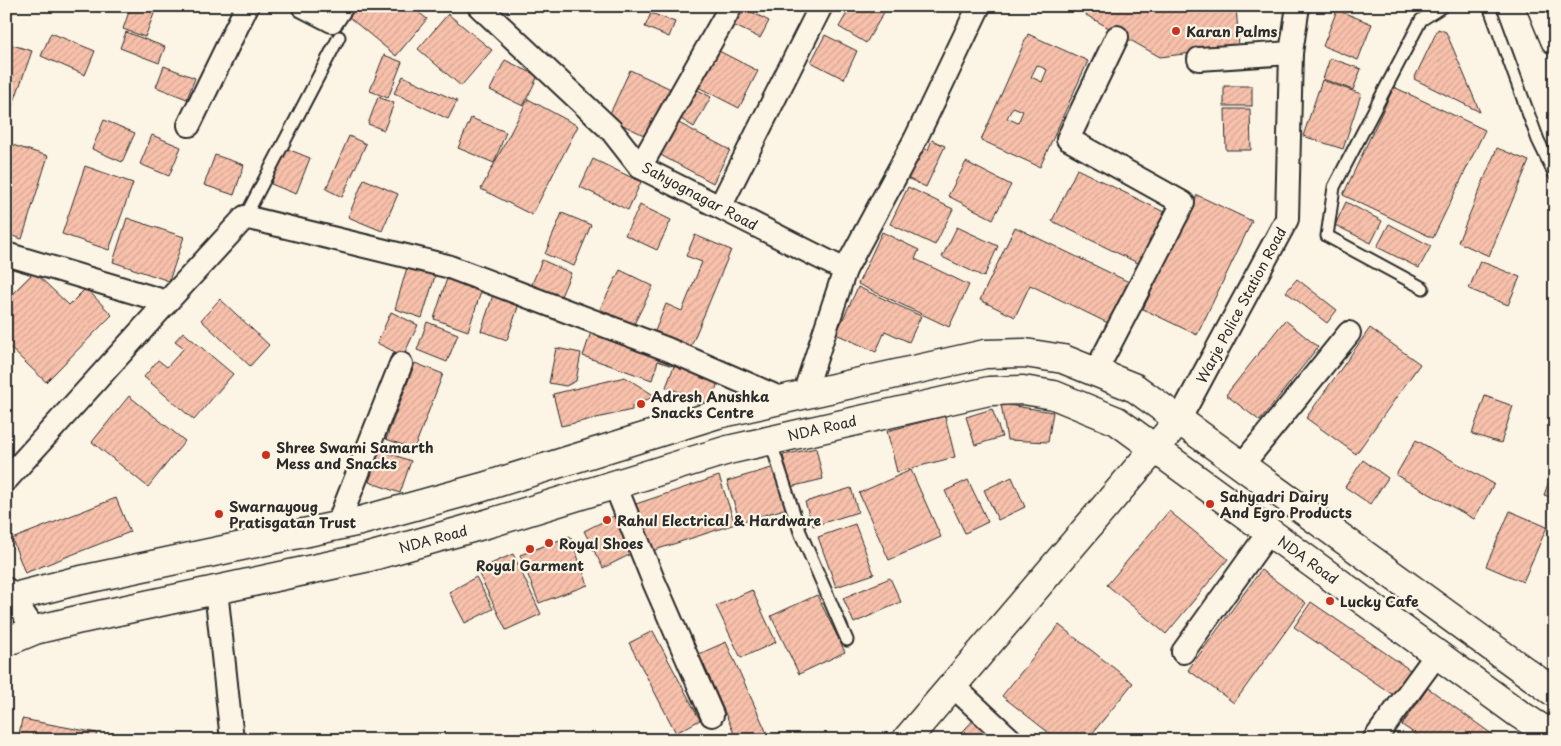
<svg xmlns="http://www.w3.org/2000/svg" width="1561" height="746" font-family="'Playpen Sans',sans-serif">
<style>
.building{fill:url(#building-hatch);stroke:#2b2b2b;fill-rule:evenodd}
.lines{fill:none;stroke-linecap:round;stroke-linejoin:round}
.service-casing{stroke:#2b2b2b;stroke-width:15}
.minor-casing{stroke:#2b2b2b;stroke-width:26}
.tertiary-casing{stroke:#2b2b2b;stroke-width:31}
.primary-casing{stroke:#2b2b2b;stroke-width:31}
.service{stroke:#fcf5e5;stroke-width:11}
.minor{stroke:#fcf5e5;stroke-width:22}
.tertiary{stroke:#fcf5e5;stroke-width:28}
.primary{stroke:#fcf5e5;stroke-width:28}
.poi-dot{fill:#c8321e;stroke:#fcf5e5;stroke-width:2}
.labels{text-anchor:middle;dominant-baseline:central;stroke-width:4.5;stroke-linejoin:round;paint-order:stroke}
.poi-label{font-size:14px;font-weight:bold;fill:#2b2b2b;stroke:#fcf5e5;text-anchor:start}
.street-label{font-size:14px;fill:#2b2b2b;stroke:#fcf5e5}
</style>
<defs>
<pattern id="building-hatch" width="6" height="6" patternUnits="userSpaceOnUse" patternTransform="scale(1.25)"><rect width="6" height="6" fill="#f8c1ab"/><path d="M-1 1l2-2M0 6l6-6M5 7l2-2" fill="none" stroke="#d5a693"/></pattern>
</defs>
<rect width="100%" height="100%" fill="#fcf5e5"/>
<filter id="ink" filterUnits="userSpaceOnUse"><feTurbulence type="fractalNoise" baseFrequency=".02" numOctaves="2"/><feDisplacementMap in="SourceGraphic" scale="10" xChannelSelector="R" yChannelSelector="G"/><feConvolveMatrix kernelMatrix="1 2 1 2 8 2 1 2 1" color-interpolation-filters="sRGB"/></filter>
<g filter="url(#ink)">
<!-- building -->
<g class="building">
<polygon points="131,6 157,6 145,37 123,29"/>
<polygon points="351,6 411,6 427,19 396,56 345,14"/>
<polygon points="740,6 769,21 760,38 729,23"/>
<polygon points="768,6 783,6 781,12"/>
<polygon points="851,6 881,6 886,9 866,43 839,27"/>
<polygon points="1090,6 1236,6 1239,47 1160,57 1086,15"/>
<polygon points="1337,10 1372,24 1358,60 1323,46"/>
<polygon points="651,13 675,22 669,37 645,27"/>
<polygon points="448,14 492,50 461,86 418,49"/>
<polygon points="1438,29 1446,32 1480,112 1414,79"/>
<polygon points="126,32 165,47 159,63 120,48"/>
<polygon points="51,33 95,51 85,75 41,56"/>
<path d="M1028 34 1088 61 1040 167 981 140ZM1037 65 1047 70 1042 82 1031 77ZM1013 107 1023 111 1018 123 1007 118Z"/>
<polygon points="825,35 857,51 844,79 811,62"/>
<polygon points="6,43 32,51 8,119 6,118"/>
<polygon points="713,48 758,71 739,108 694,85"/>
<polygon points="384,55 402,62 388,98 370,91"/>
<polygon points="1330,58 1361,69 1353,90 1323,79"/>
<polygon points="505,60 538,76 523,106 490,90"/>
<polygon points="164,66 195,78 187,99 156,87"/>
<polygon points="630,70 671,89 648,137 608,118"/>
<polygon points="403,76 457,101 448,119 394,93"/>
<polygon points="1322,80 1361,94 1343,149 1303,136"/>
<rect x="1224" y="86" width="28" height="20"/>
<polygon points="692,87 711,97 694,127 676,116"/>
<polygon points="1394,87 1485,130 1433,238 1343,195"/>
<polygon points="378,97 394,103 384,130 368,124"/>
<polygon points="528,99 578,126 532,215 481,189"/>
<polygon points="1225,109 1250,109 1251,150 1226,150"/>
<polygon points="471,118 506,132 494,163 458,148"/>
<polygon points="104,120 135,133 122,162 92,149"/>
<polygon points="673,120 730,150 713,183 655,152"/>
<polygon points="152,135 181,147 169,176 140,164"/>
<polygon points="349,136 366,144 342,197 326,189"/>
<polygon points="932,140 945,146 926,187 905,177 920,147 928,150"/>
<polygon points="6,143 48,156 22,239 6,234"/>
<polygon points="285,148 310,158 296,194 271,184"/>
<polygon points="1497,148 1529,161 1489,256 1458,242"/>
<polygon points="215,155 244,165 234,195 204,185"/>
<polygon points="593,159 641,182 628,210 580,187"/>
<polygon points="966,162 1011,185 993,219 948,196"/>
<polygon points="85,166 133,183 109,250 62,234"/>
<polygon points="1077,169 1168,214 1142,265 1052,221"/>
<polygon points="364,179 398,194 382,231 348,217"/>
<polygon points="908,187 953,209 935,245 890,224"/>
<polygon points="1197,195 1252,221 1197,335 1143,309"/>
<polygon points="1346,202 1382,221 1371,243 1335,225"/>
<polygon points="640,205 671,220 657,250 625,235"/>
<polygon points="562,213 591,225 574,266 545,254"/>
<polygon points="127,218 184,237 169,281 113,262"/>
<polygon points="1389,224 1431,246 1419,268 1377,247"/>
<polygon points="957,227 998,246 984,277 942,257"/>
<polygon points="1015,227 1131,283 1112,325 1030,285 1015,317 980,300"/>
<polygon points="882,232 919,250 915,259 969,285 949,327 858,284"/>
<polygon points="695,235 731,250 689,351 653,336 666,304 682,311 702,262 686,256"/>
<polygon points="542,260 571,273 558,303 529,291"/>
<polygon points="1480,261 1520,277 1508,305 1469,289"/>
<polygon points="408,264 436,273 422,318 395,309"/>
<polygon points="620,270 653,286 633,326 600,309"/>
<polygon points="34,272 69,305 86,288 112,315 46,382 6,344 6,300"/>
<polygon points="449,272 484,283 468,331 434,319"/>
<polygon points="1297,279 1337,310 1327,323 1286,292"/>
<polygon points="858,287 921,316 909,342 885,331 876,352 836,334"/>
<polygon points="495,289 521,298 507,340 481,331"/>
<polygon points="220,299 269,345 250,366 201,320"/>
<polygon points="391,312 418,325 403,356 377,343"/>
<polygon points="1285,320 1318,347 1260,421 1226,395"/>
<polygon points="427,322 458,334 447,362 417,350"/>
<polygon points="593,326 676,355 672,366 658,361 652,380 583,356"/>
<polygon points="1370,328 1420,364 1356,454 1306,418"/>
<polygon points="183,332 233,374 194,420 144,377 158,360 167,367 184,348 175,341"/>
<polygon points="556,348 581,353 576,381 566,386 549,383"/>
<polygon points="685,361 721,375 710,404 666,387 674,366 682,370"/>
<polygon points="415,363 443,374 414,449 386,439"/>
<polygon points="625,377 655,396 632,406 632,410 561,426 553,394"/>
<polygon points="129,396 185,441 148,487 92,442"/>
<polygon points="1485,396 1513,406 1501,443 1472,434"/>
<polygon points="1001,404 1053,412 1048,442 1007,440"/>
<polygon points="992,409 1002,437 975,445 966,417"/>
<polygon points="945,416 955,457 897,472 887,431"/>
<polygon points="1416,440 1494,484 1474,519 1396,475"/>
<polygon points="816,448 823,479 790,487 783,455"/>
<polygon points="380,450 411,461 400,493 369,482"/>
<polygon points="1363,460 1388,478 1370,504 1345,487"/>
<polygon points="1555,465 1555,499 1544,495"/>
<polygon points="775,467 788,508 740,522 727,481"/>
<polygon points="911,470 941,537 889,560 859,493"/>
<polygon points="719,476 735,524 649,552 633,505"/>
<polygon points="1012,477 1025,507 998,520 984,490"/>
<polygon points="968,480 988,522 965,533 945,491"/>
<polygon points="851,488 858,512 813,526 805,502"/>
<polygon points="116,498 130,532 25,573 12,539"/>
<polygon points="1169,511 1228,559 1166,634 1107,585"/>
<polygon points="1510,511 1547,527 1523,582 1486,566"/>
<polygon points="618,514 637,551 603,568 584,531"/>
<polygon points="855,524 874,574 836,587 818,537"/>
<polygon points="570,536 588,585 539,603 520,555"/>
<polygon points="513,554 541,614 506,630 477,570"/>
<polygon points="1261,570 1306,603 1234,703 1188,670"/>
<polygon points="476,577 493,609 465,623 449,592"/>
<polygon points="890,578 901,602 854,623 843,598"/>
<polygon points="752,590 776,642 741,658 716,606"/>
<polygon points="817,595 845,652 799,674 771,616"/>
<polygon points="1311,602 1419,676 1402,701 1294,627"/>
<polygon points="1059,625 1133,683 1087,740 1058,740 1002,696"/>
<polygon points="653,631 700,720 676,733 629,643"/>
<polygon points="726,642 770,740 737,740 699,654"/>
<polygon points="1428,688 1500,740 1424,740 1402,725"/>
<polygon points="978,715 1005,740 955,740"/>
<polygon points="22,719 97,733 95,740 18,740"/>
</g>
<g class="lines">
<!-- service casing -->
<g class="service-casing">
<g id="service">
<polyline points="1489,6 1538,140 1555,175"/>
<polyline points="245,217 339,37"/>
<polyline points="1423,288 1327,236 1334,187 1421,20 1443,6"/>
<polyline points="770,440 800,532 847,640"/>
</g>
</g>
<!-- minor casing -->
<g class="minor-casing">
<g id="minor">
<polyline points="303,6 332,21 342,6"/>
<polyline points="479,6 611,130 640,167 845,270 804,394"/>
<polyline points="1199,59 1291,53"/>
<polyline points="189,125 247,6"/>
<polyline points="640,167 731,6"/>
<polyline points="720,207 821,6"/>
<polyline points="6,254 167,302 6,480"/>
<polyline points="845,270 916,138 979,6"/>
<polyline points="167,302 245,217 447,266 667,349 782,399"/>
<polyline points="1096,371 1183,203 1068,139 1117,37"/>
<polyline points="1179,420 1287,219 1291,53 1298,6"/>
<polyline points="1242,465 1349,333"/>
<polyline points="615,485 654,582 712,715"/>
<polyline points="337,526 401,364"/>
<polyline points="6,589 35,630"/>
<polyline points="216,590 232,740"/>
<polyline points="1183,652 1269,532"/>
<polyline points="952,685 1011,740"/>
<polyline points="1374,740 1437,654"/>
</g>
</g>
<!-- tertiary casing -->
<g class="tertiary-casing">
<g id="tertiary">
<polyline points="1541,6 1555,40"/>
<polyline points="906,740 1179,420"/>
</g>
</g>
<!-- primary casing -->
<g class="primary-casing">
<g id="primary">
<polyline points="6,602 22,595 72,582 360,521 483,487 718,414 985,354 1025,353 1063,359 1135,388 1555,693"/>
<polyline points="6,642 35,630 81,619 369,557 493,522 728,450 989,391 1023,390 1054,395 1117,421 1519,714 1555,737"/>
</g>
</g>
<!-- service -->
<use href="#service" class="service"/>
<!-- minor -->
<use href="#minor" class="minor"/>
<!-- tertiary -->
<use href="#tertiary" class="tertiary"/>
<!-- primary -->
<use href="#primary" class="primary"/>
</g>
</g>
<!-- markers -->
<g class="poi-dot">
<circle cx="1176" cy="31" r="5"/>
<circle cx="641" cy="404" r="5"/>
<circle cx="266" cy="455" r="5"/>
<circle cx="1210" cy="504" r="5"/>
<circle cx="219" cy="514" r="5"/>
<circle cx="607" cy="520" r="5"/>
<circle cx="549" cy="543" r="5"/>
<circle cx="530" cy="549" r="5"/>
<circle cx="1330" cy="601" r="5"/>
</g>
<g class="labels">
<!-- poi labels -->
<g class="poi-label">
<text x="1186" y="31">Karan Palms</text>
<text x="651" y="396">Adresh Anushka<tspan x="651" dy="16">Snacks Centre</tspan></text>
<text x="276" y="447">Shree Swami Samarth<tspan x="276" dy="16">Mess and Snacks</tspan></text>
<text x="1220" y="496">Sahyadri Dairy<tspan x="1220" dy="16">And Egro Products</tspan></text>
<text x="229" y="506">Swarnayoug<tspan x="229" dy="16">Pratisgatan Trust</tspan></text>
<text x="617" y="520">Rahul Electrical &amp; Hardware</text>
<text x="559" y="543">Royal Shoes</text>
<text x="530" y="565" text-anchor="middle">Royal Garment</text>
<text x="1340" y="601">Lucky Cafe</text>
</g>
<!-- street labels -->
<g class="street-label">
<text transform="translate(700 196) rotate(28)">Sahyognagar Road</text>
<text transform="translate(1241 305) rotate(-62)">Warje Police Station Road</text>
<text transform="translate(822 428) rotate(-13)">NDA Road</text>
<text transform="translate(433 539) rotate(-15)">NDA Road</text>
<text transform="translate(1308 560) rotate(36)">NDA Road</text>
</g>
</g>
<!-- margin -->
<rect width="1561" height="746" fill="none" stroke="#fcf5e5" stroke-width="25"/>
<rect x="12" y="12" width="1536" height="721" fill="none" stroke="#2b2b2b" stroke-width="2" filter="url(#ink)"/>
</svg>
